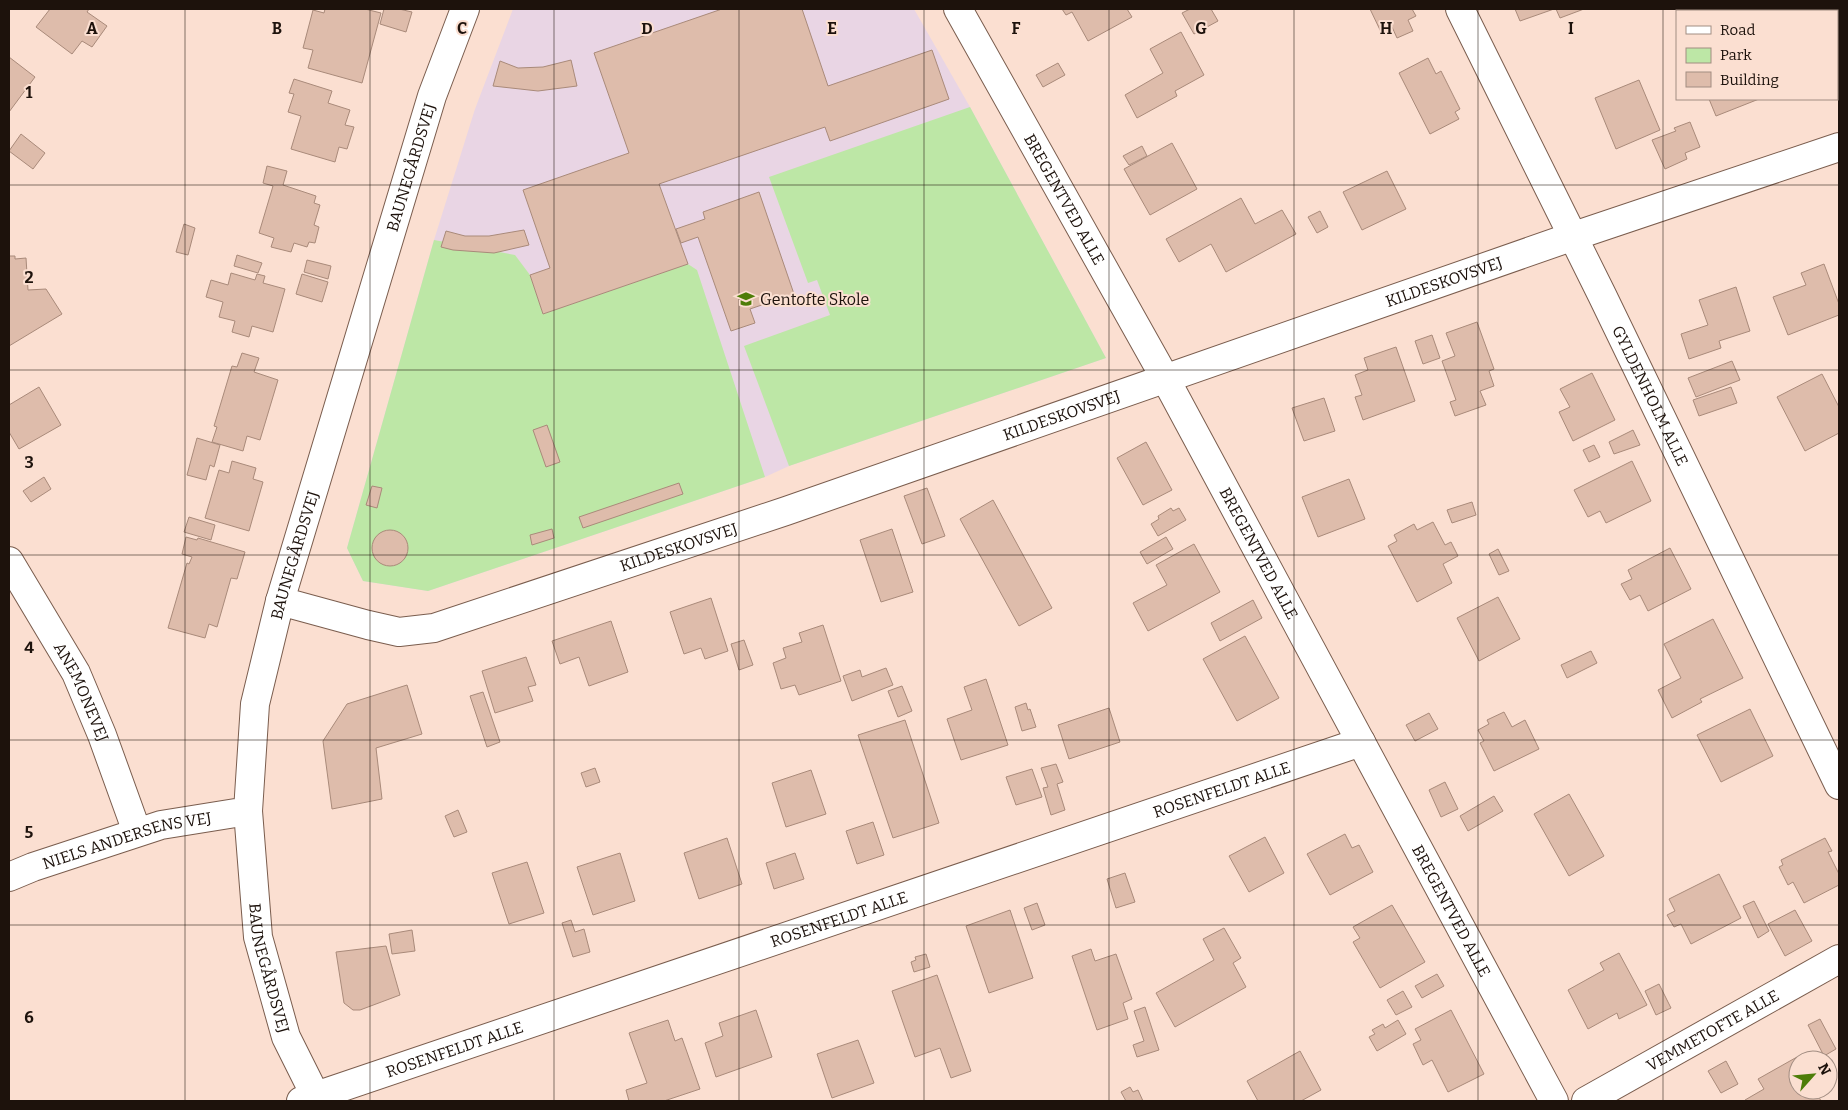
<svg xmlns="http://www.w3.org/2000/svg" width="1848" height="1110" font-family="Bitter,serif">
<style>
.education{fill:#e9d5e4}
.green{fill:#bde7a6}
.building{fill:#debcab;stroke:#a98a7a}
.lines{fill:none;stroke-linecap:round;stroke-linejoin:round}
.minor-casing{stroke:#7a5d4e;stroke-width:30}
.tertiary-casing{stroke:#7a5d4e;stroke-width:30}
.minor{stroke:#fff;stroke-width:28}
.tertiary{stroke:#fff;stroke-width:28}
.grid{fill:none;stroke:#1d120c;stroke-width:1;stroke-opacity:0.55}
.labels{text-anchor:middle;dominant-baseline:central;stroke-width:4;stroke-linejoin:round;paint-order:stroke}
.street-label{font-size:16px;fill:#1d120c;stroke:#fbdfd1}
.poi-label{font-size:16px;fill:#1d120c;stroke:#fbdfd1;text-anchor:start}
.grid-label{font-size:16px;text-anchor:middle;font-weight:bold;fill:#1d120c;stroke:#fbdfd1;stroke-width:4;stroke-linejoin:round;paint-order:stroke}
</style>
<rect width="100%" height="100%" fill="#fbdfd1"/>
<!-- education -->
<polygon class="education" points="513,9 914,9 970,107 1106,358 789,466 765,477 428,591 363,581 347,548 434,240 475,109"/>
<!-- green -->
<g class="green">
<polygon points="970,107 1106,358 789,466 744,346 830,315 817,280 808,283 769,177"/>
<polygon points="434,240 515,255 530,275 543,314 688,264 697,270 765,477 428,591 363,581 347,548"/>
</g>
<!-- building -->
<g class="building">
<polygon points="50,9 89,9 87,12 107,26 92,47 82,41 72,54 36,27"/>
<polygon points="325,9 365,9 381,13 362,83 308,68 313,50 303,48 313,10 324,13"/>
<polygon points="384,9 399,9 412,12 406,32 380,24"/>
<polygon points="722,9 802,9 828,86 932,50 949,99 830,141 825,127 659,184 688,264 543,314 530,275 550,268 523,190 629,153 594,53"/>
<polygon points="1062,9 1127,9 1132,17 1088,41 1072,12 1066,15"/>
<polygon points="1190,9 1211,9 1218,21 1194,34 1182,13"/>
<polygon points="1370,9 1412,9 1416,16 1408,20 1413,31 1397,38 1392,27 1381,32"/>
<polygon points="1515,9 1554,9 1520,21"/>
<polygon points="1556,9 1584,9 1560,18"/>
<polygon points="1802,9 1839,9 1839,16 1837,17 1837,11 1803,11"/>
<polygon points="1181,32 1204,75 1175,91 1177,96 1137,118 1125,95 1163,73 1150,49"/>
<polygon points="9,57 35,77 9,112"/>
<polygon points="1428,58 1436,74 1441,71 1460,109 1455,112 1459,119 1430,134 1399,73"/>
<polygon points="571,60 577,86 538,91 493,86 500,61 518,68 543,67"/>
<polygon points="1058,63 1065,75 1043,87 1036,75"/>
<polygon points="294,79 332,91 328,103 350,110 345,125 354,127 347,149 339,147 335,162 291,149 301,116 288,112 294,94 289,93"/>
<polygon points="1639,80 1660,130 1616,149 1595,98"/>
<polygon points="1709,99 1759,99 1716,116"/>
<polygon points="1690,122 1700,147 1685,153 1687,159 1665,169 1652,140 1676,131 1674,128"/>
<polygon points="21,134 45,153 33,169 9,151"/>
<polygon points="1172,143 1197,189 1150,215 1124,169"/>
<polygon points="1142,146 1147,156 1129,165 1123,156"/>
<polygon points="267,166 287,171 283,185 316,196 314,203 320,205 314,225 319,227 315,243 309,242 307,247 294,243 291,252 271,247 274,238 259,233 273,186 263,183"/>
<polygon points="1387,171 1406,209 1362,230 1343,192"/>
<polygon points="759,192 794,294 750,309 755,323 731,331 698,237 681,243 676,229 705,219 703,212"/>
<polygon points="1241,198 1255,224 1282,210 1296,234 1226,272 1211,244 1179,262 1166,239"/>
<polygon points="1320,211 1328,227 1317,233 1308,217"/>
<polygon points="184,224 195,228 188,255 176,252"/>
<polygon points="524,230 529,245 494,253 453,250 441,247 446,231 465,236 489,236"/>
<polygon points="237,255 262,263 258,273 234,266"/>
<polygon points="9,256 15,256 15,259 26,258 28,290 46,289 62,314 9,346"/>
<polygon points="307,260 331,266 328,279 304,272"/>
<polygon points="1824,264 1839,304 1839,315 1788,335 1773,297 1806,285 1801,273"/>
<polygon points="231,273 255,280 257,274 265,276 263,283 285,289 273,332 252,326 249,337 232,332 235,321 219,317 223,302 206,297 211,280 228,285"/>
<polygon points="302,274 328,282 322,302 296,294"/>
<polygon points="1736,287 1750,331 1719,341 1721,348 1689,359 1681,334 1708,325 1699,300"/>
<polygon points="1477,322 1494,369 1489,371 1494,386 1480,391 1486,405 1455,416 1450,402 1456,400 1442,361 1455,356 1446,333"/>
<polygon points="1432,335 1440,358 1423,364 1415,341"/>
<polygon points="1396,347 1415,401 1363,420 1355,397 1362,395 1355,375 1368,370 1364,358"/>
<polygon points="242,353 259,358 254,372 278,380 260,440 247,436 243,451 212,442 217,427 214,426 232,366 237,367"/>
<polygon points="1732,361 1740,380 1696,397 1688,378"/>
<polygon points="1592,373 1615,420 1573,441 1559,412 1570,407 1560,389"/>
<polygon points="1822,374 1839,407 1839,433 1805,451 1777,397"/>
<polygon points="39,387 61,425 19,449 9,432 9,405"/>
<polygon points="1731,387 1737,403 1699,416 1693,400"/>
<polygon points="1324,398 1335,431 1304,441 1292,408"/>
<polygon points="547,425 560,462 546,467 533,430"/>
<polygon points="1633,430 1640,445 1614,454 1609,442"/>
<polygon points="197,438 220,445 214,467 210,465 206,480 187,475"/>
<polygon points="1146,442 1172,490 1143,505 1117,458"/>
<polygon points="1594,445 1600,457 1589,462 1583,450"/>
<polygon points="232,461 256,468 253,479 263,482 249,531 205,518 219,470 229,473"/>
<polygon points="1632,461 1651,501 1606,523 1600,511 1588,517 1574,490"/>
<polygon points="44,477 51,489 31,502 23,491"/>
<polygon points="1349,479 1365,519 1318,537 1302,497"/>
<polygon points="679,483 683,494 583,528 579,517"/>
<polygon points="372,486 382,488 377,508 366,505"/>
<polygon points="927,488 945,536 922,544 904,496"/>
<polygon points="993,500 1052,608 1019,626 960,519"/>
<polygon points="1472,502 1476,515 1452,523 1447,510"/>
<polygon points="1171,508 1173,511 1179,508 1186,520 1158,536 1151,524 1159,519 1158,516"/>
<polygon points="189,517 215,525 211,540 184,532"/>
<polygon points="1433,522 1445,545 1451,542 1458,556 1443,564 1452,583 1417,602 1388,546 1397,541 1394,535 1414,524 1417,530"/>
<polygon points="552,529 554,538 532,545 530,535"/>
<polygon points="892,529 913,592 881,602 860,540"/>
<circle cx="390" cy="548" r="18"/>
<polygon points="186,537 197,540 198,538 245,552 237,579 231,578 217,627 209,624 205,638 168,628 187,563 189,564 192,557 182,554"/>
<polygon points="1166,537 1173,549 1147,564 1140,552"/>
<polygon points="1194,544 1220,592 1148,631 1133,603 1167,585 1156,565"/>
<polygon points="1670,548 1691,589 1648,611 1640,595 1630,600 1621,584 1632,579 1628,570"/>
<polygon points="1498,549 1509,571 1499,575 1489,554"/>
<polygon points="1498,597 1520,639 1479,661 1457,618"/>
<polygon points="711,598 728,651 705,659 701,648 684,654 670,612"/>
<polygon points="1253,600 1262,618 1220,641 1211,623"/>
<polygon points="1713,619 1743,678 1700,699 1702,702 1672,718 1658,690 1681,678 1664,644"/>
<polygon points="611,621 628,672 589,686 579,657 560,664 552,641"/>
<polygon points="823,625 841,681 799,695 795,685 781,689 773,663 786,658 783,648 802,642 799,633"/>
<polygon points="1245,636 1279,698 1237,721 1203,659"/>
<polygon points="744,640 753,665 739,670 731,644"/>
<polygon points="1591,651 1597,663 1567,678 1561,665"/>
<polygon points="526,657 536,685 528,687 533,701 495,713 482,671"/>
<polygon points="886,668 893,685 852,701 843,676 860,670 862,677"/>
<polygon points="986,679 1008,745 961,760 947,719 972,710 964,687"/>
<polygon points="407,685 422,734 376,748 382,799 332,809 323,741 347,704"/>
<polygon points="902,686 912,711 898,717 888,691"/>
<polygon points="483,692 500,742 487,747 470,696"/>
<polygon points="1026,703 1028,710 1030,709 1036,727 1022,731 1015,707"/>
<polygon points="1109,708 1120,742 1069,759 1058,725"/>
<polygon points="1750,709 1773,756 1721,782 1697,735"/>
<polygon points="1504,712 1512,727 1525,720 1539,749 1494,771 1480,743 1484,741 1478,730 1489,724 1487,720"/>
<polygon points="1429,713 1438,729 1415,741 1406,725"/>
<polygon points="905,720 939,823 893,838 858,735"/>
<polygon points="1056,764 1063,782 1057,784 1065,810 1051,815 1043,788 1048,787 1041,768"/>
<polygon points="595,768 600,782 586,787 581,773"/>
<polygon points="1032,769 1042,797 1016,805 1006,777"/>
<polygon points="811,770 826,814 786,827 772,783"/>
<polygon points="1445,782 1458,809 1441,817 1429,790"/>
<polygon points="1569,794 1604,856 1569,876 1534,814"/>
<polygon points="1494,796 1503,811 1468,831 1460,816"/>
<polygon points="458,810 467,832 454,837 445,816"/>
<polygon points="873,822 884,855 857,864 846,831"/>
<polygon points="1345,834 1352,848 1359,845 1373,872 1330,895 1307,854"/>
<polygon points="1265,837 1284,873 1249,892 1229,856"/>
<polygon points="727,838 742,884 699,899 684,853"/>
<polygon points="1825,838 1832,851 1828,852 1839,874 1839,885 1804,903 1793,882 1788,885 1779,867 1783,865 1781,860"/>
<polygon points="620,853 635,901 593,915 577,867"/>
<polygon points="795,853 804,879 774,889 766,863"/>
<polygon points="527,862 544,913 509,924 492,873"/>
<polygon points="1125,873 1135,902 1116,908 1107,879"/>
<polygon points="1719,874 1741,918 1691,944 1681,924 1674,927 1667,915 1675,911 1669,899"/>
<polygon points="1754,901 1769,931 1758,938 1743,906"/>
<polygon points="1037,903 1045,925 1032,930 1024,908"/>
<polygon points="1392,905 1425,962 1380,988 1353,942 1360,938 1353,927"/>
<polygon points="1010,910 1033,978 989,993 966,926"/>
<polygon points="1795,910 1812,941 1785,956 1768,924"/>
<polygon points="571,920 575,932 584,929 590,952 573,957 562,923"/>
<polygon points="1224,928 1241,958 1233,963 1246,987 1175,1027 1156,993 1214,960 1203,939"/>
<polygon points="412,930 415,951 392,954 389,934"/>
<polygon points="386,946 400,995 360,1010 353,1010 344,1003 336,952"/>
<polygon points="1091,949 1095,961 1116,954 1132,999 1123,1003 1128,1019 1097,1030 1072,956"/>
<polygon points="1619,953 1647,1005 1619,1019 1617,1013 1588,1029 1568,990 1604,970 1600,963"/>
<polygon points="926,954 930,967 914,972 911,962 916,960 915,957"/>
<polygon points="1437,974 1444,986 1422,998 1415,986"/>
<polygon points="937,975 971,1071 951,1078 940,1048 915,1057 892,991"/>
<polygon points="1659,984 1671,1008 1656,1015 1645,991"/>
<polygon points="1403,991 1412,1007 1396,1015 1387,1000"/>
<polygon points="1145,1007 1159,1050 1137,1057 1133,1045 1144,1041 1134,1011"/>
<polygon points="756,1010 772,1057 716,1077 705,1043 723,1036 719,1023"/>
<polygon points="1451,1010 1484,1074 1448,1092 1432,1060 1423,1065 1413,1044 1421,1040 1415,1029"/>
<polygon points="1820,1019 1836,1049 1824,1056 1808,1025"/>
<polygon points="668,1020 675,1041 682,1038 700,1089 664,1101 629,1101 626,1090 647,1083 629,1033"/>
<polygon points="1398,1020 1406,1034 1377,1051 1369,1037 1375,1034 1372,1030 1383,1024 1385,1028"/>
<polygon points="858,1040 874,1083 832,1098 817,1054"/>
<polygon points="1300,1051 1321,1090 1301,1101 1258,1101 1247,1081"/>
<polygon points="1797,1057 1799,1060 1798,1090 1815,1090 1821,1101 1745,1101 1745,1100 1764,1089 1758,1079"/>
<polygon points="1726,1061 1738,1084 1721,1093 1708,1071"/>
<polygon points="1130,1087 1133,1092 1138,1090 1143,1101 1126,1101 1121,1092"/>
</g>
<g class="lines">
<!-- minor casing -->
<g class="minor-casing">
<g id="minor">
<path id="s1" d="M958 9 1165 378 1554 1101"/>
<path id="s2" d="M1460 9 1602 295 1839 785"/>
<path id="s3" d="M9 561 76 673 102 735 137 832"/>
<path id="s4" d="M280 601 368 625 399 632 434 628 786 511 1574 236 1839 147"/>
<path id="s5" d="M248 811 258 937 286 1037 318 1101"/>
<path id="s6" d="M301 1101 1361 742"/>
<path id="s7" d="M1586 1101 1839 959"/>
</g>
</g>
<!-- tertiary casing -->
<g class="tertiary-casing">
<g id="tertiary">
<path id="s8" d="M9 877 33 867 161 825 248 811 255 704 280 601 432 96 465 9"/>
</g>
</g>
<!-- minor -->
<use href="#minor" class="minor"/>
<!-- tertiary -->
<use href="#tertiary" class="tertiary"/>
</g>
<!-- grid -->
<path class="grid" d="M185 9V1101M370 9V1101M554 9V1101M739 9V1101M924 9V1101M1109 9V1101M1294 9V1101M1478 9V1101M1663 9V1101M9 185H1839M9 370H1839M9 555H1839M9 740H1839M9 925H1839"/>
<!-- icons -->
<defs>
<g id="school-bare" transform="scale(1.35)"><path d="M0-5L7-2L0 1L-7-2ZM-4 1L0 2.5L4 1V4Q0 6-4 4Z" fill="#4d7d08" stroke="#fbdfd1" stroke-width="2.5" paint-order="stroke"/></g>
</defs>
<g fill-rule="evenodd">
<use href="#school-bare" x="746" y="299"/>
</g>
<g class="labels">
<!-- street labels -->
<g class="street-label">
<text stroke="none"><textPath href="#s8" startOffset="915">BAUNEGÅRDSVEJ</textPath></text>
<text stroke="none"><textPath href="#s1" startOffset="218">BREGENTVED ALLE</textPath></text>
<text stroke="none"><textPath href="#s4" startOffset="1226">KILDESKOVSVEJ</textPath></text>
<text stroke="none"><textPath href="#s2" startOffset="431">GYLDENHOLM ALLE</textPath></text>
<text stroke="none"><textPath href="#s4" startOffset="821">KILDESKOVSVEJ</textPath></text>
<text stroke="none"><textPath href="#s4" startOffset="416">KILDESKOVSVEJ</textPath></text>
<text stroke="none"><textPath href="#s1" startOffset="622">BREGENTVED ALLE</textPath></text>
<text stroke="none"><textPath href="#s8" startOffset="510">BAUNEGÅRDSVEJ</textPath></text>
<text stroke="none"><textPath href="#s3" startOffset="150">ANEMONEVEJ</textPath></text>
<text stroke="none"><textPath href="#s6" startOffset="972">ROSENFELDT ALLE</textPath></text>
<text stroke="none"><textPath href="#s8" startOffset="124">NIELS ANDERSENS VEJ</textPath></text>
<text stroke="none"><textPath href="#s1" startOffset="1028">BREGENTVED ALLE</textPath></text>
<text stroke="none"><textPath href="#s6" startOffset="568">ROSENFELDT ALLE</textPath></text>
<text stroke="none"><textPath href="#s5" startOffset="159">BAUNEGÅRDSVEJ</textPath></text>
<text stroke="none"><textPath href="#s7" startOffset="145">VEMMETOFTE ALLE</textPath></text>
<text stroke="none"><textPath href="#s6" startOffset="162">ROSENFELDT ALLE</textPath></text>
</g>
<!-- poi labels -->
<g class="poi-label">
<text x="760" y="299">Gentofte Skole</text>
</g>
</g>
<g class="grid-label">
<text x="92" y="34">A</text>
<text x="277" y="34">B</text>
<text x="462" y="34">C</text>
<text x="647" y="34">D</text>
<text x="832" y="34">E</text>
<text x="1016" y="34">F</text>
<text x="1201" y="34">G</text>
<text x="1386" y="34">H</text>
<text x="1571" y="34">I</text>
<text x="29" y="98">1</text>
<text x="29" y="283">2</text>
<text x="29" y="468">3</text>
<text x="29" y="653">4</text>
<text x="29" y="838">5</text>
<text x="29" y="1023">6</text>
</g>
<!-- border -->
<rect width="1848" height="1110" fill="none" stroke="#1d120c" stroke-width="20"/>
<!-- legend -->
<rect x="1676" y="10" width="162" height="90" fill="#fbdfd1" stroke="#a28d82"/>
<rect x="1686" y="26" width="25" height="8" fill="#ffffff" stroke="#a28d82"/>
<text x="1720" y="35" font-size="15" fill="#1d120c">Road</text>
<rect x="1686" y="48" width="25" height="15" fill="#bde7a6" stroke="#a28d82"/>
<text x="1720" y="60" font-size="15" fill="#1d120c">Park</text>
<rect x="1686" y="72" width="25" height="15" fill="#debcab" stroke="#a28d82"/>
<text x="1720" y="85" font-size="15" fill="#1d120c">Building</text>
<!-- north arrow -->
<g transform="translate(1813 1075) rotate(63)"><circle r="24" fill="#fbdfd1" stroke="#a28d82"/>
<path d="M0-4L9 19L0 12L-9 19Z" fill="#4d7d08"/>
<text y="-8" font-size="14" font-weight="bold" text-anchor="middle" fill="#1d120c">N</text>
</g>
</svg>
